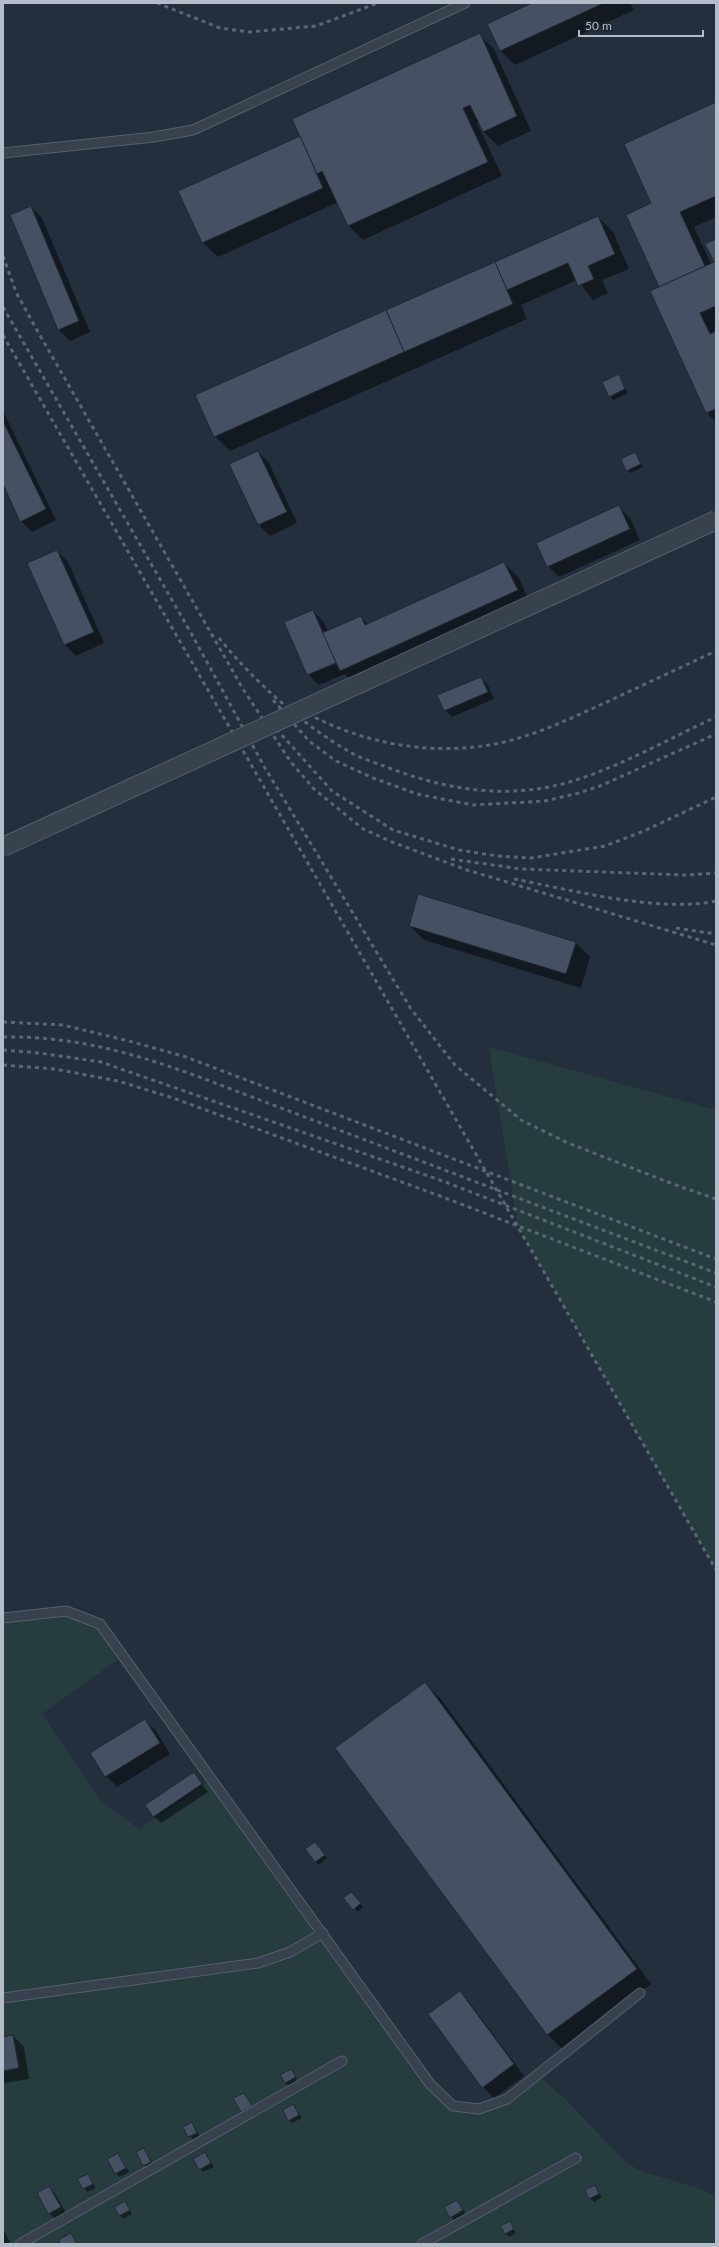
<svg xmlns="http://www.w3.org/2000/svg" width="719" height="2247" font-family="Lato,sans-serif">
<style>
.green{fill:#263c3f}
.shadow{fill:#0007}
.building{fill:#455162;stroke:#1f2835}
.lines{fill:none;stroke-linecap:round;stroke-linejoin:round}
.lane-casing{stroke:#565f6c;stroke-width:11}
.lane{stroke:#38414e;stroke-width:9}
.rail{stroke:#5a6575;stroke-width:3;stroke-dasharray:4 4;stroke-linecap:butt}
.street-bridge-casing{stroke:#565f6c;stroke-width:20;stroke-linecap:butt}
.street-bridge{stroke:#38414e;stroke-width:18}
</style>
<rect width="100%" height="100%" fill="#242f3e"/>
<!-- green -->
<g class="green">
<polygon points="489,1047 716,1110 716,1570 518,1226"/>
<polygon points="66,1611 100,1624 123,1656 42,1714 101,1801 139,1829 212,1779 430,2084 453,2106 479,2109 507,2099 538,2075 565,2099 625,2161 640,2171 704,2190 716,2197 716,2244 3,2244 3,1618"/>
</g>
<!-- shadow -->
<g class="shadow">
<polygon points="534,3 630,3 634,10 515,65 500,50"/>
<polygon points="479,35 494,49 531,131 498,146 483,131 479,122 477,123 502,176 363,240 348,225 338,202 218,257 203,243 180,191 301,136"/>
<polygon points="716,103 716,217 694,227 711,264 715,263 716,240 716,327 714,328 716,332 716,422 707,413 661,287 652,204"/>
<polygon points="31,207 42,218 90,332 70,341 59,330"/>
<polygon points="598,217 613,232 629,269 602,280 608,293 593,300 577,280 521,305 527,319 230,451 215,436"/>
<polygon points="618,376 628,393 613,400 610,396"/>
<polygon points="3,411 56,520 32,532 21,521 3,482"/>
<polygon points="258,452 269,463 297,523 270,536 259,525"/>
<polygon points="635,453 643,467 630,473 627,470"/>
<polygon points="619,507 630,518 640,540 559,577 548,566"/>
<polygon points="57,551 68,562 104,643 76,656 65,645 29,563"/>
<polygon points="504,563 519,578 531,605 355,685 345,674 319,685 308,674 313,611 324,622 328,632 361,617 368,624"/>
<polygon points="481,678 488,685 494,699 452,717 445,710"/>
<polygon points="410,926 576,943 590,957 581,988 424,940"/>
<polygon points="425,1683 440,1698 651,1984 562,2049 548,2035"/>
<polygon points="145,1720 156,1731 170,1754 117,1787 106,1776 92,1753"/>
<polygon points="194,1774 208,1792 161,1823 154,1816"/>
<polygon points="318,1847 327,1858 319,1865 315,1861"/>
<polygon points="354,1896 363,1907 358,1912 345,1898"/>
<polygon points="459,1992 470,2003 524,2076 494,2098 483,2087 429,2014"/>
<polygon points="13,2036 24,2047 29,2079 3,2083 3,2038"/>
<polygon points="291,2070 298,2081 289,2086 285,2083"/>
<polygon points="244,2094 254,2110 245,2115 241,2111"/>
<polygon points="293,2105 302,2118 292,2123 289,2120"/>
<polygon points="191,2124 200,2136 193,2140 184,2127"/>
<polygon points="144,2149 154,2166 147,2169 137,2153"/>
<polygon points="205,2153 214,2167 203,2172 200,2169"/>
<polygon points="118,2155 129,2172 119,2177 116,2173"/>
<polygon points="87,2175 96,2188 87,2192 79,2180"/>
<polygon points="594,2186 602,2197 594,2202 590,2198"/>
<polygon points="49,2187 56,2195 67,2215 56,2220 49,2213"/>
<polygon points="457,2201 466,2214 454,2220 451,2217"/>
<polygon points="125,2202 132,2214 123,2219 120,2215"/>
<polygon points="509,2222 516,2233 509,2237 505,2233"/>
<polygon points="3,2229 10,2242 5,2244 3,2244"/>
</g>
<!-- building -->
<g class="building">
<polygon points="532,3 604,3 500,51 487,24"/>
<polygon points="480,33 517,116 483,132 470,105 463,108 488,162 348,226 322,171 317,174 292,119"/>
<polygon points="716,102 716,196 680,212 705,266 659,287 626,215 651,203 624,144"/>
<polygon points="300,136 323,188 202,243 178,191"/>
<polygon points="31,206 79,321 58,330 10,215"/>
<polygon points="598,216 615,254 588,266 594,279 578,286 568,263 507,290 495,262"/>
<polygon points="716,239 716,306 700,313 710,334 716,331 716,409 706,413 650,291 714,262 705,244"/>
<polygon points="495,262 513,304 404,352 386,310"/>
<polygon points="386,310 404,352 214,437 195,395"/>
<polygon points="619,374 625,389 609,397 602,382"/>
<polygon points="3,421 46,509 20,522 3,484"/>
<polygon points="258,451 287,512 258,525 229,464"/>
<polygon points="635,452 641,464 626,471 621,459"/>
<polygon points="619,505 630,529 547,567 536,543"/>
<polygon points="57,550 94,632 64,645 27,563"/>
<polygon points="504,562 518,590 340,671 322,633 361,616 365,625"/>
<polygon points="313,610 336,663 307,675 284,622"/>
<polygon points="481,677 488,692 444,711 437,695"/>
<polygon points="418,894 576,942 566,974 409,926"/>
<polygon points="425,1682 637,1969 547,2035 335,1748"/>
<polygon points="145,1719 160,1743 105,1777 90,1753"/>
<polygon points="194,1772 202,1784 153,1817 145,1805"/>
<polygon points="315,1842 325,1855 315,1862 305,1849"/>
<polygon points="351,1892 361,1903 353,1910 343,1898"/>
<polygon points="460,1991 514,2064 482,2088 428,2014"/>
<polygon points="13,2035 19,2068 3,2071 3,2037"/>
<polygon points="291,2069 296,2077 285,2083 280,2075"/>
<polygon points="244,2093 252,2106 241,2112 233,2098"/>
<polygon points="293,2104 299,2115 288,2121 283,2110"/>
<polygon points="192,2122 197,2133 188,2137 183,2127"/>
<polygon points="144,2148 151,2162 143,2166 136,2152"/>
<polygon points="205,2152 211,2163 199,2170 193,2159"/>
<polygon points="118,2153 126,2168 115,2174 107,2159"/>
<polygon points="88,2174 93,2184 83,2189 77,2179"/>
<polygon points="595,2185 599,2194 589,2199 585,2190"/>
<polygon points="49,2186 61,2207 48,2214 37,2193"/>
<polygon points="457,2200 463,2210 450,2218 444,2207"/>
<polygon points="125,2201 130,2210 119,2216 114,2207"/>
<polygon points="510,2221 514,2229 505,2234 500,2226"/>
<polygon points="71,2233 77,2244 61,2244 58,2240"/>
</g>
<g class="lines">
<!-- lane casing -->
<g class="lane-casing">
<g id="lane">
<polyline points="3,153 154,137 193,130 465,3"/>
<polyline points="3,1618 66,1611 100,1624 430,2084 453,2106 479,2109 507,2099 640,1993"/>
<polyline points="3,1998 258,1963 290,1952 323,1933"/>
<polyline points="20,2244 342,2061"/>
<polyline points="422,2244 576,2158"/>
</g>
</g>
<!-- lane -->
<use href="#lane" class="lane"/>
<!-- rail -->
<g class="rail">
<polyline points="157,3 220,28 249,32 316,26 378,3"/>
<polyline points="3,256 16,292 33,323 243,689 290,761 314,789 363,829 392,842 467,870 716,945"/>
<polyline points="3,307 191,633 265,768 411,1009 455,1065 521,1120 568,1143 673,1184 716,1199"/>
<polyline points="3,335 716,1570"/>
<path d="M219 638C253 680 302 725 350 752 360 758 373 762 384 766 440 788 498 799 558 785 609 773 668 739 716 717"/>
<polyline points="273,700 309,741 336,761 373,778 417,794 473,805 545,801 579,793 600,786 716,734"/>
<path d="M294 706C354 742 427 757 495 744 531 737 565 721 598 706 637 688 677 669 716 651"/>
<polyline points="271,723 332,791 393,830 459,850 497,856 531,858 605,846 644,831 716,797"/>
<polyline points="451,859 521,869 685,875 716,873"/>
<path d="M514 879C572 890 658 913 716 901"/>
<polyline points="676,928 716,934"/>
<polyline points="3,1022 63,1025 129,1041 186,1057 716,1259"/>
<path d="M3 1037C73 1036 129 1052 194 1075L716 1273"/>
<polyline points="3,1050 39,1053 101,1062 440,1180 716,1287"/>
<polyline points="3,1065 55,1069 118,1081 173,1098 440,1196 716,1302"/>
</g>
<!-- street-bridge casing -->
<g class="street-bridge-casing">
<polyline id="street-bridge" points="3,847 716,520"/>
</g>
<!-- street-bridge -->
<use href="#street-bridge" class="street-bridge"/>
</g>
<!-- border -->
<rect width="719" height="2247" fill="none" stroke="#b4bcc9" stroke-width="8"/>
<!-- scale -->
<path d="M579 30v6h124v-6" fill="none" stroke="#b4bcc9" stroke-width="2"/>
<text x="585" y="30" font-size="12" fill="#b4bcc9" stroke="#1d2633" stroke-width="3" paint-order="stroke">50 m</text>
</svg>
